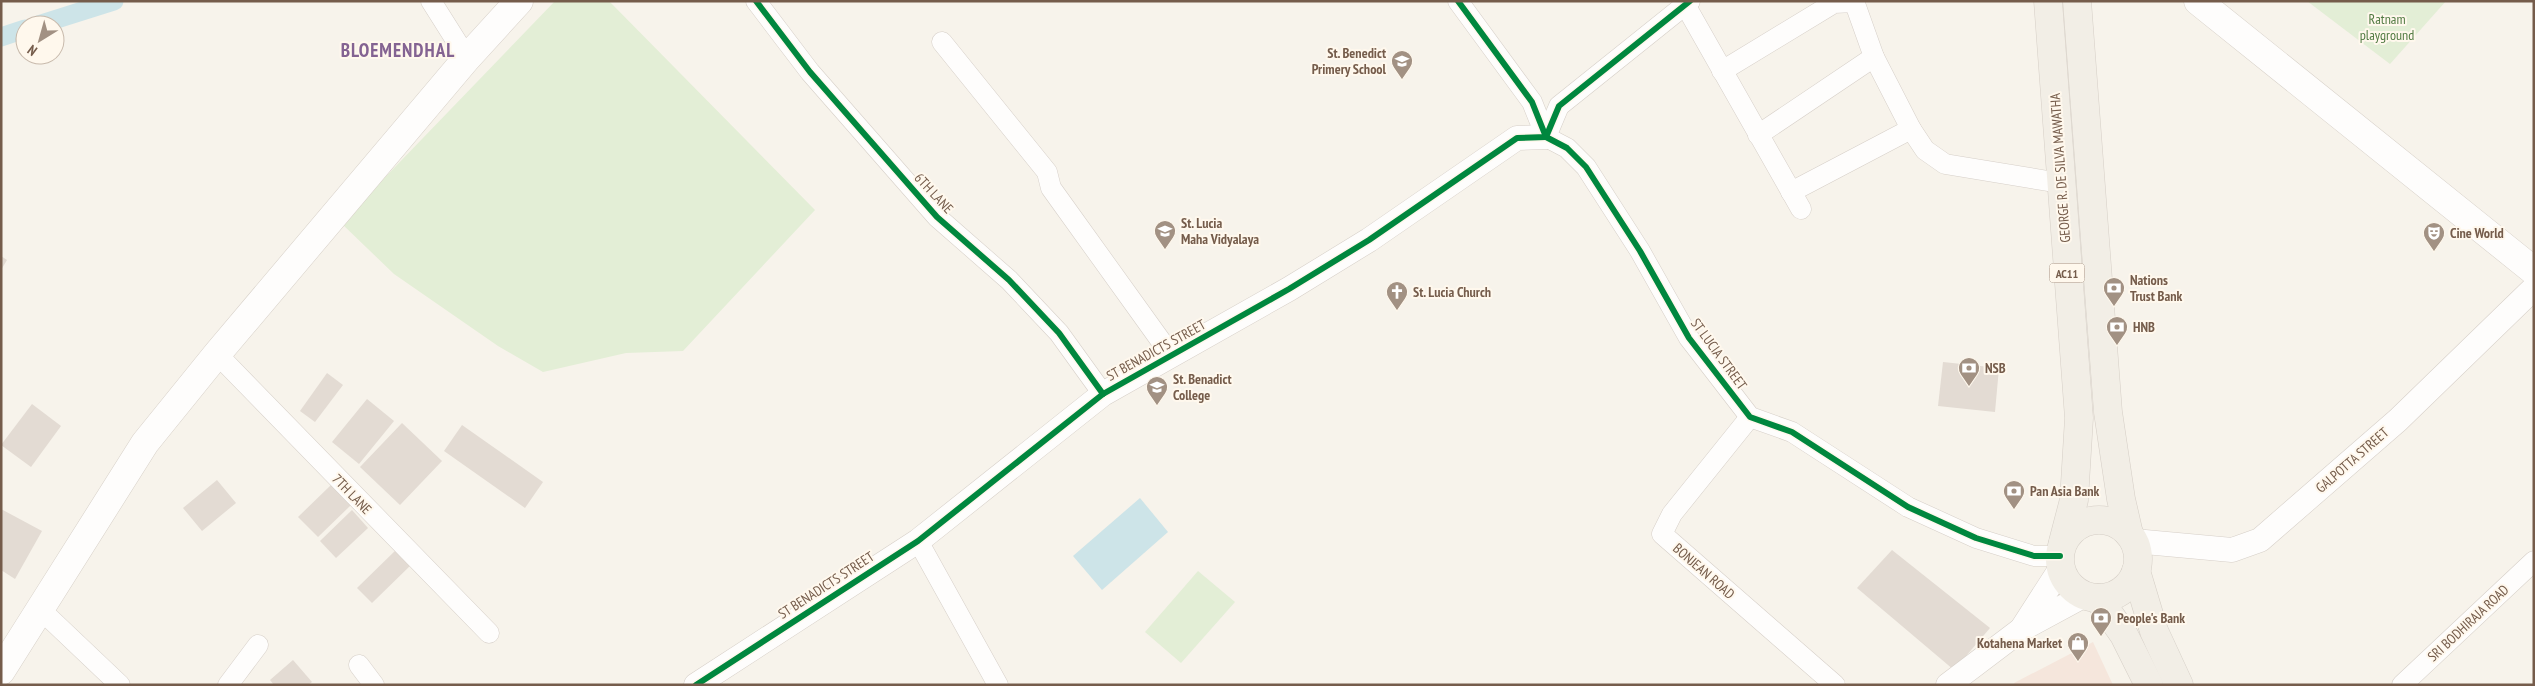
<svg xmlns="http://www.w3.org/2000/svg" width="2535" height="686" font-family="'PT Sans Narrow',sans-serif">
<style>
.commercial{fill:#f5e6dc}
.green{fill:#e3eed6}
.water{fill:#cde4e8}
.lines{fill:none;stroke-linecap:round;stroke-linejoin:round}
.canal{stroke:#cde4e8;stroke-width:19}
.building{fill:#e3dbd3}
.minor-casing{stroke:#d6cfc8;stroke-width:21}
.tertiary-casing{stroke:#d6cfc8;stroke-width:25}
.secondary-casing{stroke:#d7d0c8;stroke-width:29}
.primary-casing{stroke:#d5cec6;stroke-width:29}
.minor{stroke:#fefdfc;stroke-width:20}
.tertiary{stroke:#fefdfc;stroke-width:24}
.secondary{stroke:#fefdfc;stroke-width:28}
.primary{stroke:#f2eee6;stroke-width:28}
.cycleway-casing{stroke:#fff8ed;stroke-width:9}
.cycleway{stroke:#00873e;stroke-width:6}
.labels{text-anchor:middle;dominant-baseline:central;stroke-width:4;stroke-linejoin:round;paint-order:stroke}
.shield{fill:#fff8ed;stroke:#9e8b7c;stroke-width:1}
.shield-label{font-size:12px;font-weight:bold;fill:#755c4b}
.park-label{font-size:14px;fill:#527b43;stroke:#fff8ed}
.poi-label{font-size:14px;font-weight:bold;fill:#755c4b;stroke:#fff8ed;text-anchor:start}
.street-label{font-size:14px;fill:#755c4b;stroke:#fff8ed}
.district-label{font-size:19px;font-weight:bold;letter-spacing:1px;fill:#846392;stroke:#fff8ed}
</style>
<rect width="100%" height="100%" fill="#f7f3eb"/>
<!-- commercial -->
<polygon class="commercial" points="2093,642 2113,685 2015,685 2014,683"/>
<!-- green -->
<g class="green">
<polygon points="555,1 609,1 815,210 683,351 626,353 543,372 498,346 394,274 341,223"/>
<polygon points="2307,1 2446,1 2390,64"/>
<polygon points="1198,571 1235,602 1181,663 1145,632"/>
</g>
<!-- water -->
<polygon class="water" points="1140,498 1168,532 1102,590 1073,556"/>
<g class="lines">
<!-- canal -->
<g class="canal">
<polyline points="38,25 114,1"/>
<polyline points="1,37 25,29"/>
</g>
</g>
<!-- building -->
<g class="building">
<polygon points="1,256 7,260 1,270"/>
<polygon points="1943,362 1999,368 1995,412 1938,406"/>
<polygon points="327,373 343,385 315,422 300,411"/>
<polygon points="367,399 394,421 359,464 332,442"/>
<polygon points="32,404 61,426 31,467 1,445"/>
<polygon points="402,423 442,461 400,505 360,467"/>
<polygon points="462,425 543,482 525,508 444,451"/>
<polygon points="217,480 236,503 202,531 183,508"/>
<polygon points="331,485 351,505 318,537 298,517"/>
<polygon points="1,509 42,531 15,579 1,570"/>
<polygon points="352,510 368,528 336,558 320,541"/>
<polygon points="398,548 413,563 372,603 357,588"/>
<polygon points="1892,550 1990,628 1954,670 1857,588"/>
<polygon points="293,660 312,682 308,685 274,685 270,680"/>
</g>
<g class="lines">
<!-- minor casing -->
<g class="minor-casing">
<g id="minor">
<polyline points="431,1 467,58"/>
<polyline points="756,1 810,72 937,217 1009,280 1059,333 1103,394"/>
<polyline points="1458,1 1532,102 1546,137 1567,148 1586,167 1640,251 1689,338 1750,417 1792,432 1908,507 1976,538 2034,556 2060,556"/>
<polyline points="1683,1 1801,209"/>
<polyline points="1854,1 1874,57 1911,129 1925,150 1945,164 2060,183"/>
<polyline points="942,42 1047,172 1051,188 1171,355"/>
<polyline points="1722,71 1834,3 1854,2"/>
<polyline points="1758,135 1874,57"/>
<polyline points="1546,137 1559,106 1690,1"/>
<polyline points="1791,192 1911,129"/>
<polyline points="217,354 489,633"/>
<polyline points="1750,417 1672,514 1662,534 1835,685"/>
<polyline points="918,541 998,685"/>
<polyline points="41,610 120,685"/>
<polyline points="359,665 374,685"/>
<polyline points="228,685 258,645"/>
<polyline points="2402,685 2534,561"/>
</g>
</g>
<!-- tertiary casing -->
<g class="tertiary-casing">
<g id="tertiary">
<polyline points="2134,541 2232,550 2260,540 2398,420 2534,288"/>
<polyline points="2023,627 2061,568"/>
<polyline points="696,685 918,541 1103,394 1289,289 1369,240 1517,138 1546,137"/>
<polyline points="1948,685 2022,629 2085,595"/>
</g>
</g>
<!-- secondary casing -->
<g class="secondary-casing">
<g id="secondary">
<polyline points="2198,1 2534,271"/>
<polyline points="1,671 145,443 217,354 467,58 519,1"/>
</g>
</g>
<!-- primary casing -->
<g class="primary-casing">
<g id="primary">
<polyline points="2048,1 2079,418 2074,500 2063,542"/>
<polyline points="2077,1 2108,412 2121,499 2129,534"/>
<circle cx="2099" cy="559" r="39"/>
<polyline points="2136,571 2154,631 2179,685"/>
<polyline points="2098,598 2124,635 2149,685"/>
</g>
</g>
<!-- minor -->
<use href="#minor" class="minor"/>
<!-- tertiary -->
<use href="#tertiary" class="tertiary"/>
<!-- secondary -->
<use href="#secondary" class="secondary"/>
<!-- primary -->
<use href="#primary" class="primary"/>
<!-- cycleway casing -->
<g class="cycleway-casing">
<g id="cycleway">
<polyline points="756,1 810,72 937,217 1009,280 1059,333 1103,394"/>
<polyline points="1458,1 1532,102 1546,137 1567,148 1586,167 1640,251 1689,338 1750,417 1792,432 1908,507 1976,538 2034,556 2060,556"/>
<polyline points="696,685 918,541 1103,394 1289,289 1369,240 1517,138 1546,137 1559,106 1690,1"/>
</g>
</g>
<!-- cycleway -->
<use href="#cycleway" class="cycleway"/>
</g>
<!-- icons -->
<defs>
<g id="school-pin" transform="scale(1.125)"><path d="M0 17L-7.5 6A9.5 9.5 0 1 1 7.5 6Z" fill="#a29183" stroke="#fff8ed"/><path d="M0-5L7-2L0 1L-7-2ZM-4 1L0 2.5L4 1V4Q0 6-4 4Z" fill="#fff"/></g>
<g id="theatre-pin" transform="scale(1.125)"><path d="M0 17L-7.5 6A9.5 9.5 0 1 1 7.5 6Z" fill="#a29183" stroke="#fff8ed"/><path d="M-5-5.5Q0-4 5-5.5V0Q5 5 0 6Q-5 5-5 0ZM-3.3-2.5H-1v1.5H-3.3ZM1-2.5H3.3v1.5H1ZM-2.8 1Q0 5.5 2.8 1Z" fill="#fff"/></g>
<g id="bank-pin" transform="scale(1.125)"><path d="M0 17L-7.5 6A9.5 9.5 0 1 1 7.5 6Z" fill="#a29183" stroke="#fff8ed"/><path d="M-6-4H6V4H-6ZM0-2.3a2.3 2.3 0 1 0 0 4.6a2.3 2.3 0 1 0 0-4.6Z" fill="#fff"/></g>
<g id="church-pin" transform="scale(1.125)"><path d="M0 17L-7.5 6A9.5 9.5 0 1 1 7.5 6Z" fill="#a29183" stroke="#fff8ed"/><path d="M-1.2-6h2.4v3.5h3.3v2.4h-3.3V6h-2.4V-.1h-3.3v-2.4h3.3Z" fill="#fff"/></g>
<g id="shop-pin" transform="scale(1.125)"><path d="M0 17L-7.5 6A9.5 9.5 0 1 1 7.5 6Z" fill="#a29183" stroke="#fff8ed"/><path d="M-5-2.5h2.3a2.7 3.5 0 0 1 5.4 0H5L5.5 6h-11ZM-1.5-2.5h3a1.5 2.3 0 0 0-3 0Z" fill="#fff"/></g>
</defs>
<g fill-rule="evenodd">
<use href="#school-pin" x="1402" y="61"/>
<use href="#school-pin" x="1165" y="231"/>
<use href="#theatre-pin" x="2434" y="233"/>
<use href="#bank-pin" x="2114" y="288"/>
<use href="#church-pin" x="1397" y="292"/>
<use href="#bank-pin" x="2117" y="327"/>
<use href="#bank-pin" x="1969" y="368"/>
<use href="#school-pin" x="1157" y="387"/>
<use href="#bank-pin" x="2014" y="491"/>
<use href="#bank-pin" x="2101" y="618"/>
<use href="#shop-pin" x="2078" y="643"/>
</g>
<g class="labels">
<!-- shield labels -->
<rect class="shield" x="2049.5" y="263.5" width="35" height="19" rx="4"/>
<g class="shield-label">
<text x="2067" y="273">AC11</text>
</g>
<!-- park labels -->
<g class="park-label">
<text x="2387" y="19">Ratnam<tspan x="2387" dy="16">playground</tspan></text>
</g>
<!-- poi labels -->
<g class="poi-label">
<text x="1386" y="53" text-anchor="end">St. Benedict<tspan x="1386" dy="16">Primery School</tspan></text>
<text x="1181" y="223">St. Lucia<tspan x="1181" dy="16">Maha Vidyalaya</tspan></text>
<text x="2450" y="233">Cine World</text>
<text x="2130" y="280">Nations<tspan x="2130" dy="16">Trust Bank</tspan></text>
<text x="1413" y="292">St. Lucia Church</text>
<text x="2133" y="327">HNB</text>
<text x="1985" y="368">NSB</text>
<text x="1173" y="379">St. Benadict<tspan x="1173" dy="16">College</tspan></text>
<text x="2030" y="491">Pan Asia Bank</text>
<text x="2117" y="618">People's Bank</text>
<text x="2062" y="643" text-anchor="end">Kotahena Market</text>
</g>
<!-- street labels -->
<g class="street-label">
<text transform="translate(2060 168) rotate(-94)">GEORGE R. DE SILVA MAWATHA</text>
<text transform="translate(934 193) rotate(47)">6TH LANE</text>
<text transform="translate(1156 350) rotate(-29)">ST BENADICTS STREET</text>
<text transform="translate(1719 354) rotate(54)">ST LUCIA STREET</text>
<text transform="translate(2352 460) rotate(-41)">GALPOTTA STREET</text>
<text transform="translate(352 494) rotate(46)">7TH LANE</text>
<text transform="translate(1704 571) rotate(41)">BONJEAN ROAD</text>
<text transform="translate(826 585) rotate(-33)">ST BENADICTS STREET</text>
<text transform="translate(2468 623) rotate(-43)">SRI BODHIRAJA ROAD</text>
</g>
<!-- district labels -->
<g class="district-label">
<text x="398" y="50">BLOEMENDHAL</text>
</g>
</g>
<!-- border -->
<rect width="2535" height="686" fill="none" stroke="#755c4b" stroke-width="5"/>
<!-- north arrow -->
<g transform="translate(40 40) rotate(217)"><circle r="24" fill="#fff8ed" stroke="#c8baac"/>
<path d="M0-4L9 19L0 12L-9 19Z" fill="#a29183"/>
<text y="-8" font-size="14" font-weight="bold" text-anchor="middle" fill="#755c4b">N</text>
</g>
</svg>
